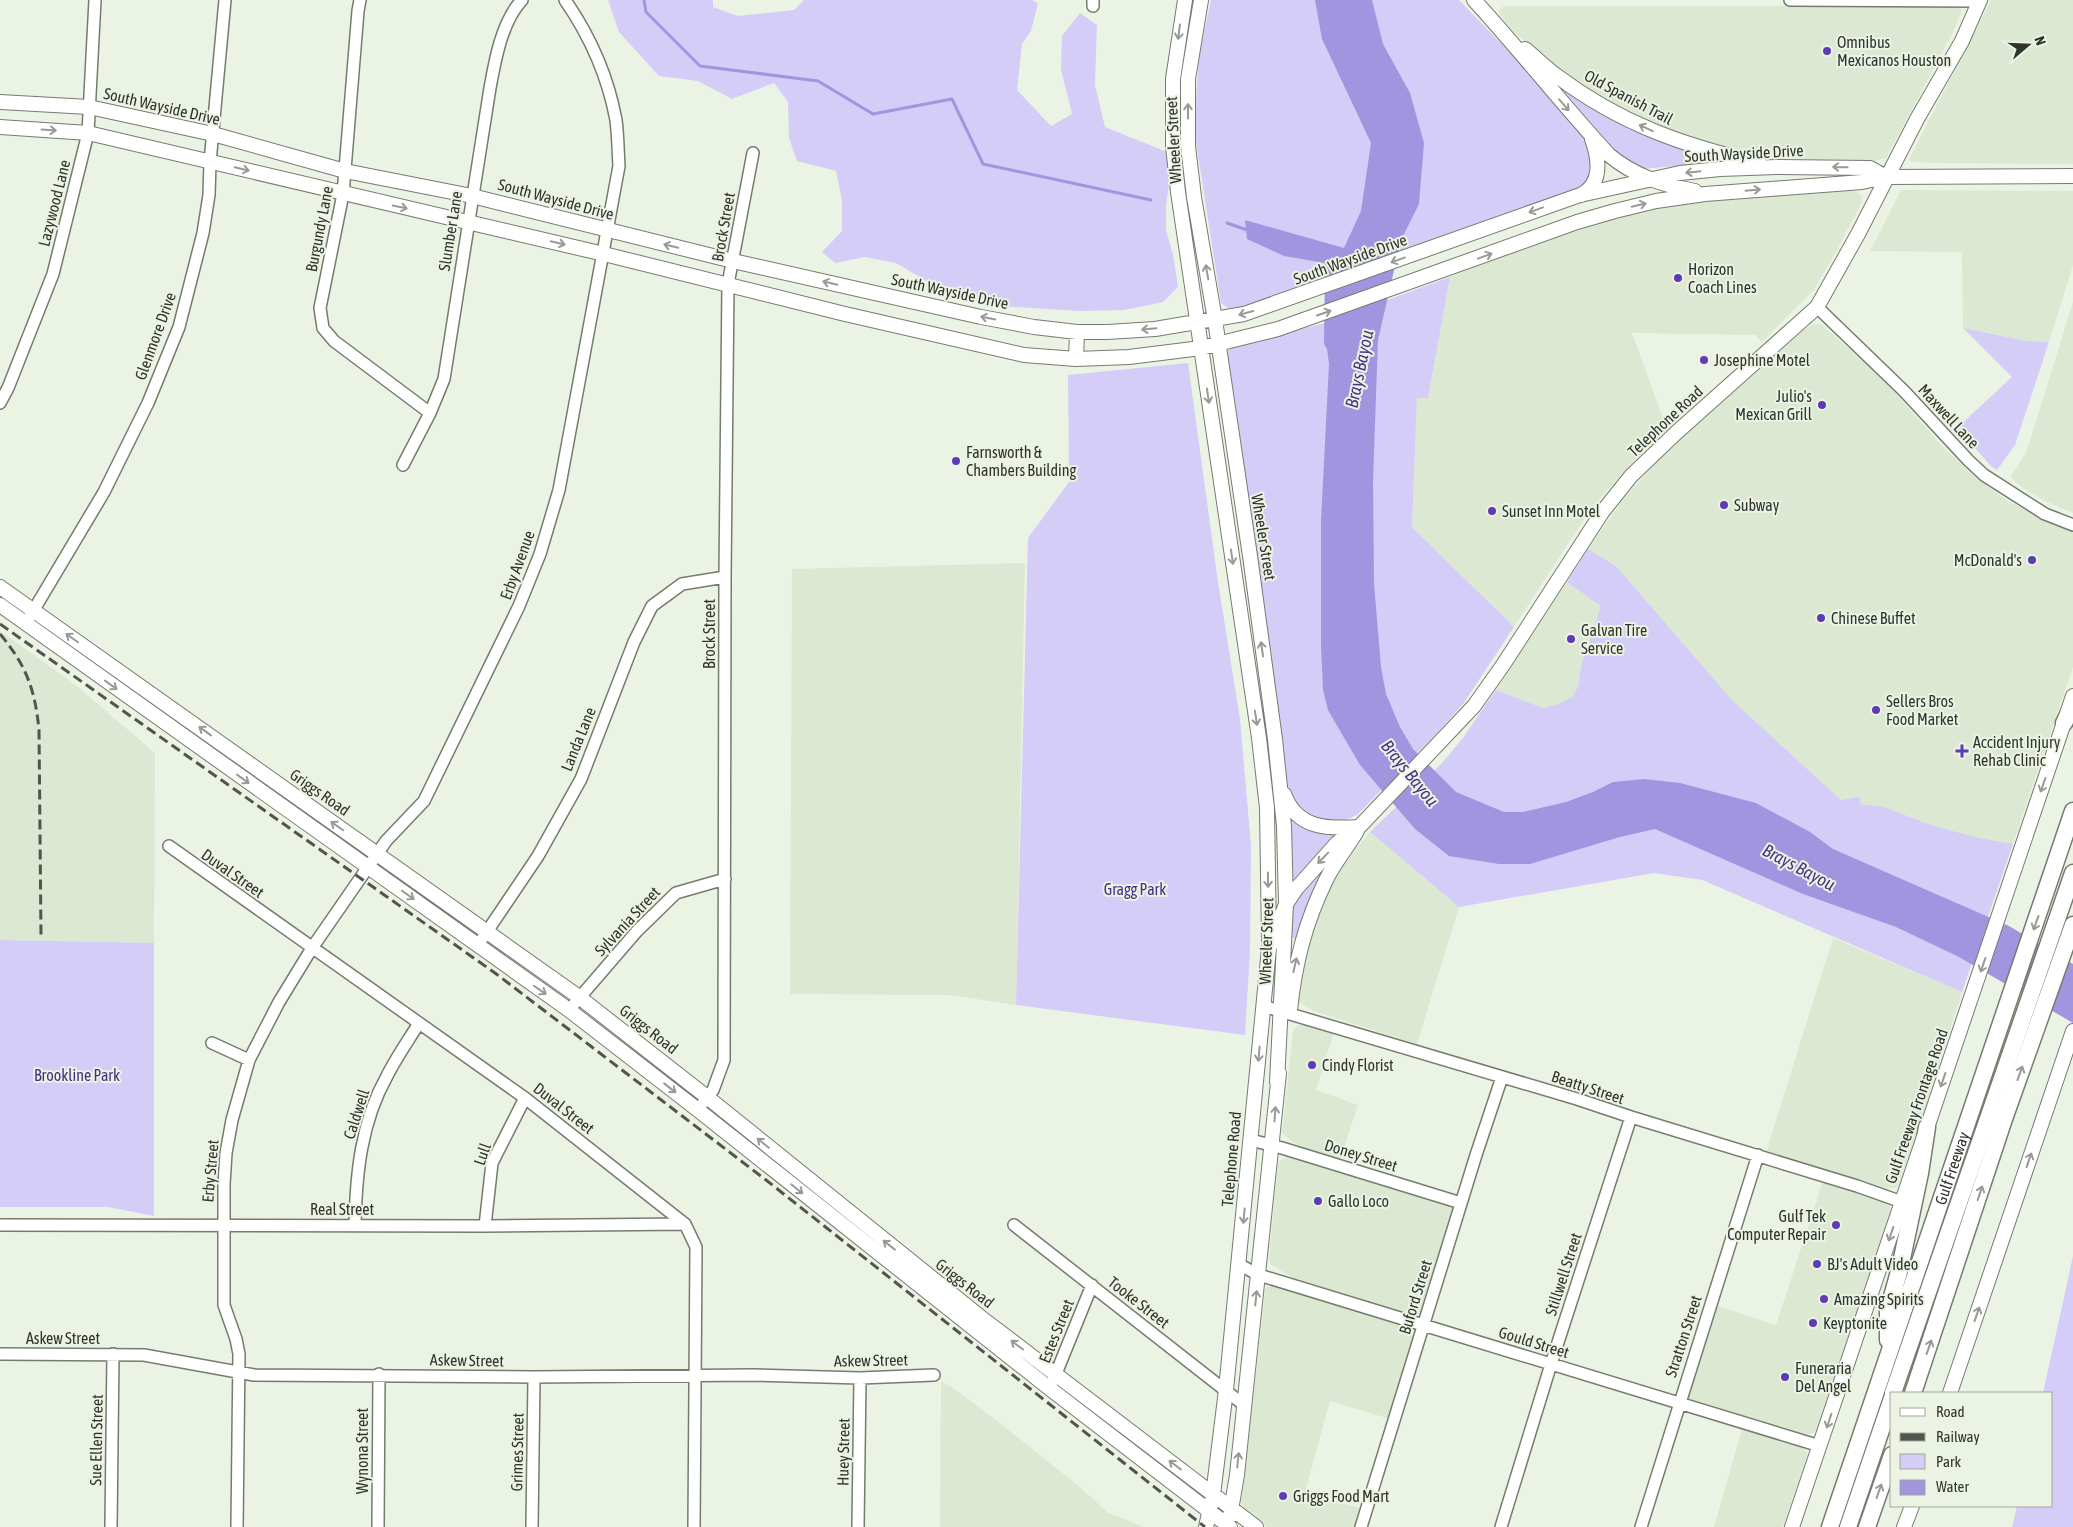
<svg xmlns="http://www.w3.org/2000/svg" width="2073" height="1527" viewBox="0 0 2073 1527" font-family="'Asap Condensed',sans-serif">
	<style>
		.built { fill: #dce8d2 }
		.green { fill: #d3cdf8 }
		.water { fill: #a295e0 }
		.lines { fill: none; stroke-linecap: round; stroke-linejoin: round }
		.stream { stroke: #a295e0; stroke-width: 3 }
		.minor-casing { stroke: #747c6e; stroke-width: 14 }
		.major-casing { stroke: #747c6e; stroke-width: 16 }
		.highway-casing { stroke: #747c6e; stroke-width: 19 }
		.minor { stroke: #fff; stroke-width: 11 }
		.major { stroke: #fff; stroke-width: 14 }
		.highway { stroke: #fff; stroke-width: 16 }
		.rail { stroke: #51554d; stroke-width: 3; stroke-dasharray: 10 5; stroke-linecap: butt }
		.oneway { stroke: #989a96 }
		.poi-dot { fill: #5f3bb3; stroke: #ebf4e4; stroke-width: 2 }
		.labels { text-anchor: middle; dominant-baseline: central; stroke-width: 4; stroke-linejoin: round; paint-order: stroke }
		.poi-label { font-size: 16px; fill: #31342e; stroke: #ebf4e4; text-anchor: start }
		.street-label { font-size: 16px; fill: #31342e; stroke: #ebf4e4 }
		.park-label { font-size: 16px; fill: #462c84; stroke: #ebf4e4 }
		.water-label { font-size: 18px; font-style: italic; fill: #4b3289; stroke: #ebf4e4 }
	</style>
	<rect width="100%" height="100%" fill="#ebf4e4"/>
	<!-- built -->
	<path class="built" d="M1991 0H2073V164L1941 163 1911 162 1909 159Z
		M1504 6H1957L1961 9V14L1953 32 1886 158 1875 161 1837 162 1764 155 1707 142 1660 125 1605 99 1548 62 1512 30 1499 14V10Z
		M1850 188 1861 195 1862 202 1831 261 1813 291 1762 342 1755 335 1632 333 1667 429 1626 469 1588 513 1514 627 1412 527 1417 397H1428L1450 277 1489 260 1575 229 1667 203Z
		M1901 190 2073 191V265L2049 342 2026 341 1963 328 1962 252 1870 251Z
		M2073 302V513L2045 501 2023 488 2012 479 2011 475 2018 466 2027 450Z
		M1815 324 1822 325 1882 378 1943 447 1976 478 2009 502 2073 533V667L2013 844 1975 837 1931 825 1884 807 1861 804 1859 797 1841 800 1733 701 1616 566 1588 549 1624 498 1656 463 1711 411 1800 333 1808 327Z
		M1025 563 1016 1005 949 995 790 994 792 569Z
		M1567 582 1602 606 1581 666 1578 688 1573 696 1558 704 1543 708 1496 690Z
		M0 631 73 683 155 753 154 943 0 940Z
		M1370 832 1459 907 1417 1044 1313 1011 1298 1001 1297 992 1315 914 1330 885 1346 861Z
		M1833 938 1962 992 1917 1133 1897 1187 1888 1189 1767 1153 1768 1146Z
		M1304 1024 1335 1029 1316 1090 1358 1105 1340 1160 1306 1149 1291 1141 1282 1133 1293 1031 1297 1026Z
		M1287 1157 1295 1158 1452 1204 1454 1208 1423 1312 1421 1314 1417 1316 1293 1278 1270 1264 1269 1257 1278 1164 1281 1160Z
		M1823 1181 1883 1201 1890 1207V1213L1816 1432 1802 1436 1689 1402 1686 1397 1715 1305 1776 1325Z
		M1275 1285 1416 1327 1417 1330 1390 1419 1330 1401 1305 1492 1363 1509 1357 1527H1267L1245 1510 1241 1502 1265 1292 1266 1287Z
		M941 1381 952 1387 1001 1424 1081 1488 1107 1512 1144 1527H940Z
		M1743 1425 1789 1440 1800 1446 1807 1452V1456L1783 1527H1714Z"/>
	<!-- green -->
	<path class="green" d="M608 0H713V7L738 16 794 10 804 0H1032L1038 3 1031 31 1022 44 1017 90 1051 126 1072 114 1061 70 1062 36 1080 13 1097 25 1095 85 1105 127 1167 152 1171 168 1166 206V230L1173 254 1178 287 1163 302 1124 310 1080 311 999 306 955 298 896 263 865 257 835 263 822 252 842 231V201L836 171 797 161 789 138 788 102 774 83 732 99 698 81 659 76 619 32Z
		M1211 0H1459L1530 73 1590 142 1592 176 1580 189 1244 307 1228 308 1221 303 1194 129 1199 55Z
		M1566 88 1732 161 1641 169 1624 160 1604 140 1563 92Z
		M1450 277 1428 398H1417L1412 527 1514 627 1463 704 1435 735 1358 814C1336 828 1306 823 1292 799 1288 793 1287 783 1285 776L1226 352 1237 345 1325 323Z
		M1963 328 2026 341 2049 342 2015 445 1997 470 1991 466 1957 428 2012 377Z
		M1188 363 1218 582 1240 719 1251 846 1250 951 1245 1035 1016 1005 1028 538 1069 482 1068 375Z
		M1588 549 1616 566 1733 701 1841 800 1859 797 1861 804 1884 807 1931 825 1975 837 2013 844 1962 992 1702 880 1654 873 1459 907 1370 832 1442 763 1462 739 1496 690 1543 708 1558 704 1573 696 1578 687 1581 666 1601 606 1567 582Z
		M1294 819C1308 828 1318 832 1334 834L1336 838 1296 880 1292 877 1290 821Z
		M1323 867 1327 870 1315 890 1296 939 1291 937 1292 907 1302 890Z
		M0 940 154 943V1216L108 1207H0Z
		M2073 1256V1527H2012L2017 1506H2052V1393H2043Z"/>
	<!-- water -->
	<path class="water" d="M1315 0H1372L1383 44 1410 93 1424 143 1419 204 1401 240 1378 340 1373 480 1374 584 1381 667 1386 694 1400 727 1413 749 1456 792 1504 812H1523L1566 802 1593 792 1613 782 1644 779 1680 783 1756 803 1810 832 1833 849 2009 926 2073 964V1023L1959 957 1896 927 1803 894 1655 829 1620 837 1530 864H1499L1449 856 1415 829 1360 765 1328 710 1323 690 1321 645V522L1329 364 1327 349 1324 344 1325 263 1284 256 1247 239 1245 220 1344 248 1361 211 1371 143 1322 39Z"/>
	<g class="lines">
		<!-- stream -->
		<path class="stream" d="M644 0 646 12 700 66 818 81 873 114 952 99 983 164 1151 200
			M1227 223 1250 231"/>
		<!-- minor casing -->
		<g class="minor-casing">
			<path id="minor" d="M360 0 358 11 343 194 320 308 323 328 334 341 430 413
				M1790 0 1979 1
				M1093 6V0
				M1817 307 1904 391 1968 460 1984 475 2045 514 2073 525
				M0 403 8 388 53 274 88 133 95 0
				M403 465 430 413 444 379 490 88C495 60 502 21 522 0
				M29 618 104 492 148 403 179 327 203 233 209 195 210 162 225 0
				M169 846 525 1098 685 1224 696 1247 694 1527
				M478 945 538 856 581 779 634 642 652 606 682 584 725 577
				M1263 1006 1577 1099 1631 1117 1857 1186 1902 1202
				M569 1010 637 931 676 893 725 879
				M212 1043 249 1060
				M703 1103 713 1090 724 1060 725 577 728 284 753 153
				M1251 1140 1282 1148 1461 1203
				M0 1225 485 1226 685 1224
				M355 1225C356 1174 361 1122 387 1076 396 1058 408 1041 419 1023
				M1014 1225 1244 1405
				M485 1226 492 1163 525 1098
				M1240 1265 1259 1275 1820 1446
				M0 1354 144 1355 254 1375 534 1377 752 1375 860 1378 934 1375
				M1053 1381 1092 1285
				M111 1527 113 1354
				M237 1527 239 1354 236 1339 224 1305V1184L226 1153 232 1120 249 1060 279 1002 312 948 386 841 424 801 519 606 540 554 559 490 619 166C618 151 618 135 616 120 608 77 590 36 565 0
				M378 1527 379 1374
				M532 1527 534 1377
				M858 1527 860 1378
				M1361 1527 1476 1155 1502 1077
				M1501 1527 1551 1364 1631 1117
				M1641 1527 1758 1155"/>
		</g>
		<!-- major casing -->
		<g class="major-casing">
			<path id="major" d="M1185 0 1173 79V146L1178 192 1259 738 1267 808 1269 940
				M1201 0 1188 79V146L1194 197 1215 320 1250 556 1275 739 1284 826 1286 904 1277 1082
				M1474 0C1520 50 1562 104 1609 155 1634 176 1663 185 1695 191
				M1525 49C1536 58 1546 68 1557 76 1619 123 1684 146 1759 163
				M0 102 89 107 213 134 345 171 472 196 733 261 981 317 1034 327 1077 332H1107L1155 329 1244 314 1580 195 1680 173 1720 169 1777 167 1870 168 1886 177
				M0 127 88 133 604 254 845 314 1024 355 1076 359 1129 357 1201 348 1278 329 1577 222 1615 211 1656 201 1705 194 1862 182 1886 177 2073 176
				M1581 195C1603 183 1599 159 1592 139
				M1076 359 1077 332
				M0 587 579 997 707 1097 983 1319 1256 1527
				M0 605 569 1010 698 1110 1049 1388 1230 1527
				M1284 794C1297 829 1327 829 1359 827
				M1290 1010C1295 963 1305 923 1326 880 1334 863 1347 848 1357 831
				M1950 1393 2073 1031
				M1230 1516 1237 1475 1279 1073
				M1206 1527 1213 1495 1226 1390 1269 948 1286 904 1296 889 1337 843 1361 825 1474 706 1503 665 1603 511 1631 476 1677 432 1817 307 1858 234 1917 119 1962 41 1980 0
				M1792 1527 2073 696
				M1904 1527 1912 1506"/>
		</g>
		<!-- highway casing -->
		<g class="highway-casing">
			<g id="highway">
				<path d="M2064 723 2073 705"/>
				<path d="M1888 1340V1311L1900 1268 1920 1173 1927 1127"/>
				<path d="M1893 1393 2073 873"/>
				<path d="M1913 1393 2004 1119 2073 925"/>
				<path id="s1" d="M1830 1527 2073 811"/>
				<path d="M1848 1527 1892 1398"/>
				<path d="M1867 1527 1892 1455"/>
			</g>
		</g>
		<!-- minor -->
		<use href="#minor" class="minor"/>
		<!-- major -->
		<use href="#major" class="major"/>
		<!-- highway -->
		<use href="#highway" class="highway"/>
		<!-- rail -->
		<path class="rail" d="M0 624 495 973 766 1180 1205 1527
			M0 634C26 665 35 689 39 730L41 936"/>
	</g>
	<!-- one-way arrows -->
	<defs><path id="oneway-shaft" d="M-6 0H5M1.5-3L5.5 0L1.5 3" fill="none" stroke-width="1.6" stroke-linecap="round" stroke-linejoin="round" transform="scale(1.25)"/></defs>
	<g class="oneway">
		<use href="#oneway-shaft" transform="translate(1179 32) rotate(97)"/>
		<use href="#oneway-shaft" transform="translate(1564 105) rotate(49)"/>
		<use href="#oneway-shaft" transform="translate(1188 111) rotate(-90)"/>
		<use href="#oneway-shaft" transform="translate(1646 128) rotate(-155)"/>
		<use href="#oneway-shaft" transform="translate(49 130) rotate(4)"/>
		<use href="#oneway-shaft" transform="translate(1840 167) rotate(-179)"/>
		<use href="#oneway-shaft" transform="translate(242 169) rotate(14)"/>
		<use href="#oneway-shaft" transform="translate(1693 172) rotate(174)"/>
		<use href="#oneway-shaft" transform="translate(1753 190) rotate(-5)"/>
		<use href="#oneway-shaft" transform="translate(1639 205) rotate(-14)"/>
		<use href="#oneway-shaft" transform="translate(400 207) rotate(12)"/>
		<use href="#oneway-shaft" transform="translate(1536 210) rotate(160)"/>
		<use href="#oneway-shaft" transform="translate(558 243) rotate(13)"/>
		<use href="#oneway-shaft" transform="translate(671 246) rotate(-167)"/>
		<use href="#oneway-shaft" transform="translate(1485 256) rotate(-20)"/>
		<use href="#oneway-shaft" transform="translate(1398 260) rotate(160)"/>
		<use href="#oneway-shaft" transform="translate(1207 272) rotate(-100)"/>
		<use href="#oneway-shaft" transform="translate(830 283) rotate(-167)"/>
		<use href="#oneway-shaft" transform="translate(1246 313) rotate(165)"/>
		<use href="#oneway-shaft" transform="translate(1324 313) rotate(-19)"/>
		<use href="#oneway-shaft" transform="translate(988 318) rotate(-169)"/>
		<use href="#oneway-shaft" transform="translate(1149 329) rotate(175)"/>
		<use href="#oneway-shaft" transform="translate(1208 396) rotate(82)"/>
		<use href="#oneway-shaft" transform="translate(1232 557) rotate(82)"/>
		<use href="#oneway-shaft" transform="translate(72 638) rotate(-145)"/>
		<use href="#oneway-shaft" transform="translate(1262 649) rotate(-98)"/>
		<use href="#oneway-shaft" transform="translate(111 685) rotate(36)"/>
		<use href="#oneway-shaft" transform="translate(1256 718) rotate(81)"/>
		<use href="#oneway-shaft" transform="translate(205 731) rotate(-144)"/>
		<use href="#oneway-shaft" transform="translate(243 779) rotate(36)"/>
		<use href="#oneway-shaft" transform="translate(2043 785) rotate(109)"/>
		<use href="#oneway-shaft" transform="translate(337 826) rotate(-145)"/>
		<use href="#oneway-shaft" transform="translate(1323 858) rotate(134)"/>
		<use href="#oneway-shaft" transform="translate(1268 880) rotate(89)"/>
		<use href="#oneway-shaft" transform="translate(408 895) rotate(35)"/>
		<use href="#oneway-shaft" transform="translate(2036 923) rotate(109)"/>
		<use href="#oneway-shaft" transform="translate(1295 965) rotate(-77)"/>
		<use href="#oneway-shaft" transform="translate(1983 965) rotate(109)"/>
		<use href="#oneway-shaft" transform="translate(540 990) rotate(35)"/>
		<use href="#oneway-shaft" transform="translate(1259 1054) rotate(95)"/>
		<use href="#oneway-shaft" transform="translate(2020 1073) rotate(-70)"/>
		<use href="#oneway-shaft" transform="translate(1943 1080) rotate(109)"/>
		<use href="#oneway-shaft" transform="translate(670 1088) rotate(38)"/>
		<use href="#oneway-shaft" transform="translate(1275 1114) rotate(-86)"/>
		<use href="#oneway-shaft" transform="translate(763 1143) rotate(-141)"/>
		<use href="#oneway-shaft" transform="translate(2029 1160) rotate(-71)"/>
		<use href="#oneway-shaft" transform="translate(797 1189) rotate(39)"/>
		<use href="#oneway-shaft" transform="translate(1980 1193) rotate(-72)"/>
		<use href="#oneway-shaft" transform="translate(1244 1216) rotate(95)"/>
		<use href="#oneway-shaft" transform="translate(1891 1234) rotate(108)"/>
		<use href="#oneway-shaft" transform="translate(889 1245) rotate(-142)"/>
		<use href="#oneway-shaft" transform="translate(1256 1298) rotate(-84)"/>
		<use href="#oneway-shaft" transform="translate(1977 1314) rotate(-71)"/>
		<use href="#oneway-shaft" transform="translate(1017 1345) rotate(-143)"/>
		<use href="#oneway-shaft" transform="translate(1929 1347) rotate(-71)"/>
		<use href="#oneway-shaft" transform="translate(1829 1421) rotate(108)"/>
		<use href="#oneway-shaft" transform="translate(1238 1460) rotate(-84)"/>
		<use href="#oneway-shaft" transform="translate(1175 1465) rotate(-143)"/>
		<use href="#oneway-shaft" transform="translate(1879 1491) rotate(-71)"/>
	</g>
	<!-- markers -->
	<g class="poi-dot">
		<circle cx="1827" cy="51" r="5"/>
		<circle cx="1678" cy="278" r="5"/>
		<circle cx="1704" cy="360" r="5"/>
		<circle cx="1822" cy="405" r="5"/>
		<circle cx="956" cy="461" r="5"/>
		<circle cx="1724" cy="505" r="5"/>
		<circle cx="1492" cy="511" r="5"/>
		<circle cx="2032" cy="560" r="5"/>
		<circle cx="1821" cy="618" r="5"/>
		<circle cx="1571" cy="639" r="5"/>
		<circle cx="1876" cy="710" r="5"/>
		<path d="M1959.5 743.5h5v5h5v5h-5v5h-5v-5h-5v-5h5z"/>
		<circle cx="1312" cy="1065" r="5"/>
		<circle cx="1318" cy="1201" r="5"/>
		<circle cx="1836" cy="1225" r="5"/>
		<circle cx="1817" cy="1264" r="5"/>
		<circle cx="1824" cy="1299" r="5"/>
		<circle cx="1813" cy="1323" r="5"/>
		<circle cx="1785" cy="1377" r="5"/>
		<circle cx="1283" cy="1496" r="5"/>
	</g>
	<g class="labels">
		<!-- poi labels -->
		<g class="poi-label">
			<text x="1837" y="42">Omnibus<tspan x="1837" dy="18">Mexicanos Houston</tspan></text>
			<text x="1688" y="269">Horizon<tspan x="1688" dy="18">Coach Lines</tspan></text>
			<text x="1714" y="360">Josephine Motel</text>
			<text x="1812" y="396" text-anchor="end">Julio's<tspan x="1812" dy="18">Mexican Grill</tspan></text>
			<text x="966" y="452">Farnsworth &amp;<tspan x="966" dy="18">Chambers Building</tspan></text>
			<text x="1734" y="505">Subway</text>
			<text x="1502" y="511">Sunset Inn Motel</text>
			<text x="2022" y="560" text-anchor="end">McDonald's</text>
			<text x="1831" y="618">Chinese Buffet</text>
			<text x="1581" y="630">Galvan Tire<tspan x="1581" dy="18">Service</tspan></text>
			<text x="1886" y="701">Sellers Bros<tspan x="1886" dy="18">Food Market</tspan></text>
			<text x="1973" y="742">Accident Injury<tspan x="1973" dy="18">Rehab Clinic</tspan></text>
			<text x="1322" y="1065">Cindy Florist</text>
			<text x="1328" y="1201">Gallo Loco</text>
			<text x="1826" y="1216" text-anchor="end">Gulf Tek<tspan x="1826" dy="18">Computer Repair</tspan></text>
			<text x="1827" y="1264">BJ's Adult Video</text>
			<text x="1834" y="1299">Amazing Spirits</text>
			<text x="1823" y="1323">Keyptonite</text>
			<text x="1795" y="1368">Funeraria<tspan x="1795" dy="18">Del Angel</tspan></text>
			<text x="1293" y="1496">Griggs Food Mart</text>
		</g>
		<!-- street labels -->
		<g class="street-label">
			<text transform="translate(1629 97) rotate(28)">Old Spanish Trail</text>
			<text transform="translate(162 106) rotate(13)">South Wayside Drive</text>
			<text transform="translate(1173 140) rotate(-93)">Wheeler Street</text>
			<text transform="translate(1744 153) rotate(-3)">South Wayside Drive</text>
			<text transform="translate(556 199) rotate(15)">South Wayside Drive</text>
			<text transform="translate(54 203) rotate(-76)">Lazywood Lane</text>
			<text transform="translate(723 227) rotate(-80)">Brock Street</text>
			<text transform="translate(319 229) rotate(-79)">Burgundy Lane</text>
			<text transform="translate(450 231) rotate(-81)">Slumber Lane</text>
			<text transform="translate(1350 259) rotate(-20)">South Wayside Drive</text>
			<text transform="translate(950 291) rotate(12)">South Wayside Drive</text>
			<text transform="translate(155 336) rotate(-70)">Glenmore Drive</text>
			<text transform="translate(1949 416) rotate(47)">Maxwell Lane</text>
			<text transform="translate(1665 421) rotate(-43)">Telephone Road</text>
			<text transform="translate(1264 537) rotate(81)">Wheeler Street</text>
			<text transform="translate(517 565) rotate(-70)">Erby Avenue</text>
			<text transform="translate(709 634) rotate(-90)">Brock Street</text>
			<text transform="translate(578 739) rotate(-68)">Landa Lane</text>
			<text transform="translate(320 792) rotate(35)">Griggs Road</text>
			<text transform="translate(233 873) rotate(35)">Duval Street</text>
			<text transform="translate(627 921) rotate(-47)">Sylvania Street</text>
			<text transform="translate(1266 941) rotate(-88)">Wheeler Street</text>
			<text transform="translate(649 1029) rotate(38)">Griggs Road</text>
			<text transform="translate(1588 1087) rotate(18)">Beatty Street</text>
			<text transform="translate(1916 1106) rotate(-71)">Gulf Freeway Frontage Road</text>
			<text transform="translate(564 1108) rotate(38)">Duval Street</text>
			<text transform="translate(356 1114) rotate(-72)">Caldwell</text>
			<text transform="translate(482 1154) rotate(-71)">Lull</text>
			<text transform="translate(1361 1155) rotate(17)">Doney Street</text>
			<text transform="translate(1231 1159) rotate(-85)">Telephone Road</text>
			<text stroke="none"><textPath href="#s1" startOffset="379">Gulf Freeway</textPath></text>
			<text transform="translate(210 1171) rotate(-85)">Erby Street</text>
			<text x="342" y="1209">Real Street</text>
			<text transform="translate(1563 1274) rotate(-72)">Stillwell Street</text>
			<text transform="translate(965 1283) rotate(38)">Griggs Road</text>
			<text transform="translate(1415 1297) rotate(-73)">Buford Street</text>
			<text transform="translate(1139 1302) rotate(38)">Tooke Street</text>
			<text transform="translate(1056 1331) rotate(-68)">Estes Street</text>
			<text transform="translate(1683 1336) rotate(-72)">Stratton Street</text>
			<text x="63" y="1338">Askew Street</text>
			<text transform="translate(1534 1342) rotate(17)">Gould Street</text>
			<text transform="translate(467 1360) rotate(1)">Askew Street</text>
			<text transform="translate(871 1360) rotate(-1)">Askew Street</text>
			<text transform="translate(96 1440) rotate(-89)">Sue Ellen Street</text>
			<text transform="translate(362 1451) rotate(-90)">Wynona Street</text>
			<text transform="translate(517 1452) rotate(-89)">Grimes Street</text>
			<text transform="translate(843 1452) rotate(-89)">Huey Street</text>
		</g>
		<!-- park labels -->
		<g class="park-label">
			<text x="1135" y="889">Gragg Park</text>
			<text x="77" y="1075">Brookline Park</text>
		</g>
		<!-- water labels -->
		<g class="water-label">
			<text transform="translate(1359 369) rotate(-78)">Brays Bayou</text>
			<text transform="translate(1410 773) rotate(51)">Brays Bayou</text>
			<text transform="translate(1799 867) rotate(28)">Brays Bayou</text>
		</g>
	</g>
	<!-- legend -->
	<rect x="1890" y="1392" width="162" height="115" fill="#ebf4e4" stroke="#a1a79b"/>
	<rect x="1900" y="1408" width="25" height="8" fill="#ffffff" stroke="#a1a79b"/>
	<text x="1936" y="1417" font-size="15" fill="#31342e">Road</text>
	<rect x="1900" y="1433" width="25" height="8" fill="#51554d" stroke="#a1a79b"/>
	<text x="1936" y="1442" font-size="15" fill="#31342e">Railway</text>
	<rect x="1900" y="1454" width="25" height="15" fill="#d3cdf8" stroke="#a1a79b"/>
	<text x="1936" y="1467" font-size="15" fill="#31342e">Park</text>
	<rect x="1900" y="1480" width="25" height="15" fill="#a295e0" stroke="#a1a79b"/>
	<text x="1936" y="1492" font-size="15" fill="#31342e">Water</text>
	<!-- north arrow -->
	<g transform="translate(2028 45) rotate(71)" stroke="#ebf4e4" stroke-width="4" paint-order="stroke">
	<path d="M0-4L9 19L0 12L-9 19Z" fill="#31342e"/>
	<text y="-8" font-size="14" font-weight="bold" text-anchor="middle" fill="#31342e">N</text>
	</g>
</svg>
